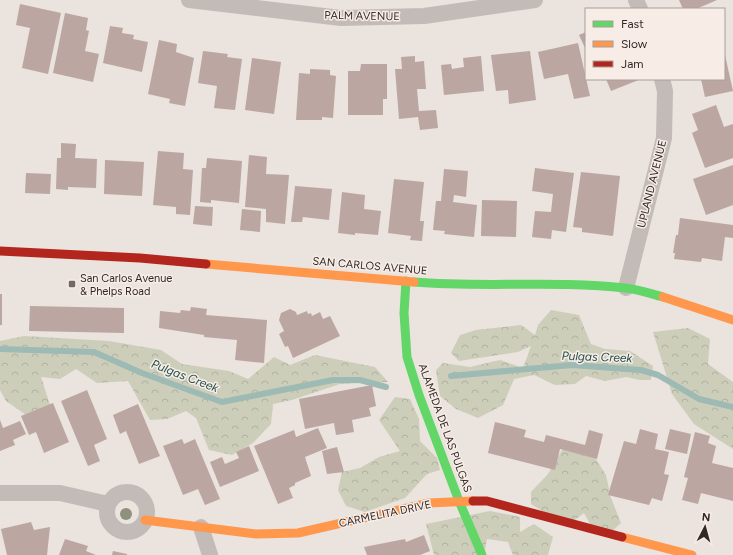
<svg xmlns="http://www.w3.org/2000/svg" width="733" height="555" viewBox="0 0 733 555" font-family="Figtree,sans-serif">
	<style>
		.forest { fill: url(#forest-crowns) }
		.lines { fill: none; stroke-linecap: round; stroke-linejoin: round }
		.stream { stroke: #9dbab5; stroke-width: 6 }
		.building { fill: #bca6a2 }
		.street { stroke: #c2bbb8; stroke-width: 16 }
		.fast { stroke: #63d668; stroke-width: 9 }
		.slow { stroke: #ff974d; stroke-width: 9 }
		.jam { stroke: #b3261e; stroke-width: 9 }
		.tree { fill: #90917d }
		.poi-dot { fill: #726a67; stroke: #f7ede6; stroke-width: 1.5 }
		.labels { text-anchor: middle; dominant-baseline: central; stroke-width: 3; stroke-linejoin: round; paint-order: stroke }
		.street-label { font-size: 11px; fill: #322927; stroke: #f7ede6 }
		.poi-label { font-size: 11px; fill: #322927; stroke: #f7ede6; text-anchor: start }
		.water-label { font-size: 12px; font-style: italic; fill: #214f4c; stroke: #f7ede6 }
	</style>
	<defs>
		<pattern id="forest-crowns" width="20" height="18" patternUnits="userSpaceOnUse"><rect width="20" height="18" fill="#cdceba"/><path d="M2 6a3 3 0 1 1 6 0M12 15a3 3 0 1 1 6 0" fill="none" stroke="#b0b1a0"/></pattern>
	</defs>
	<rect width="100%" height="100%" fill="#eae3de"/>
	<!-- forest -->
	<path class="forest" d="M551 310 579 315 591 344 605 349 630 351 653 366 651 380H640L626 377 605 381 586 376 575 384 555 385 534 375 514 379 503 405 478 418 456 409 440 396 436 370 443 363 470 367 500 360 523 368 531 346 518 352 459 361 451 353 460 335 476 330 521 325 535 335 538 325Z
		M688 328 710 339 708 364 733 382V449L694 424 672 394 653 332Z
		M24 336 109 341 161 350 182 364 229 371 248 379 274 357 290 365 315 355 375 367 388 382 340 384 292 400 273 404 271 424 253 443 232 455 209 450 196 418 186 411 167 419 150 420 128 381 97 383 76 369 60 379 41 377 52 411 29 417 6 401 0 390V341Z
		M395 397 410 399 419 419 420 441 437 458 440 470 427 474 405 498 365 512 346 506 338 490 342 472 360 468 379 457 400 451 379 420Z
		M565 445 590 450 606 475 611 498 621 523 607 536 595 533 584 513 567 526 531 504V492L548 474Z
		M490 511 520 517V532L534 524 553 537 548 555H513L508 542 487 539 484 555H434L426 524Z"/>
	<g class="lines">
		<!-- stream -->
		<path class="stream" d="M0 349 94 352 142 373 222 402 333 380H360L386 387
			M451 376 572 365 641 370 658 375 699 399 733 407"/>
	</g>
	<!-- building -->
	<path class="building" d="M679 0H717L696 9H683Z
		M20 4 61 13 48 74 22 68 30 28 16 25Z
		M65 13 88 18 86 30 89 31 85 51 99 54 93 82 53 73Z
		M110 26 123 28 122 33 134 35 133 39 148 42 142 72 103 63Z
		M586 32V50L579 35Z
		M159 40 177 44 176 52 194 58 185 106 169 103 170 99 148 94Z
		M578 43 590 96 574 99 568 74 544 79 538 52Z
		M203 51 228 54 227 57 242 59 235 110 214 108 217 86 198 83Z
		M530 51 536 100 509 104 508 90 496 91 491 55Z
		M725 55 733 91 705 97 701 79H724Z
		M415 56V62L424 61 426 89H417L419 111 436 110 438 128 420 130 418 117 399 119 395 69H402L401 57Z
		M481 56 484 91 444 95 441 65 451 64 452 69 464 67 463 58Z
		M252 58 281 62 274 114 245 110Z
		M361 64H387V99H383V115H348V71H360Z
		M310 69 330 70V75L336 76 333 118 322 117V120H296L299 73 310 74Z
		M606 79H641L611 91Z
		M716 105 724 127 733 124V158L705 168 692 133 698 130 692 114Z
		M61 143 76 144 75 158 97 159 96 188 68 187V190L56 189 57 158H61Z
		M158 151 184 153 183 169 193 170 190 215 176 214V207L153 205Z
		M249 155 267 157 266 174 289 175 285 224 266 222V209L245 207Z
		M207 158 242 161 239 203 211 200V203L200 202 202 168H206Z
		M105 160 144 162 142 196 104 194Z
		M733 165V205L706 215 693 179Z
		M535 168 574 173 566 232 552 230 551 239 532 237 535 211 551 212 553 194 532 191Z
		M444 169 468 171 466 197 454 195 453 202 477 205 474 237 444 234 445 231 433 230 436 201H441Z
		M581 172 620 176 613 236 582 232V228L573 227Z
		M26 173 51 174 50 194 25 193Z
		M394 179 424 182 420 221H424L422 241 410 240 411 236 388 233Z
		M295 186 332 189 329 220 303 217 302 222H291Z
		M342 192 365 195 364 209 381 211 378 235 355 233V235L338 233Z
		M482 200 517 201 516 237 481 236Z
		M195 206 213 207 212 226 193 224Z
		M242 209 261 211 260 232 240 230Z
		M680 218 733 225V238L725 237 722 261 702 258 701 262 674 259 675 253H673L676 235H678Z
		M0 294H2V325H0Z
		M30 306 124 308V333L29 331Z
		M191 307 207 309 206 315 267 320 264 363 235 360 237 340 204 337V335L159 328 160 311 180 313 181 310 190 311Z
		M290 309 296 312 297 315 307 311 308 314 311 313 312 316 320 312 323 319 330 316 340 336 293 358 288 346 285 347 279 334 284 331 279 320 281 313Z
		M372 385 376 406 369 408 371 416 352 420 354 432 336 435 334 423 305 429 299 399Z
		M87 390 107 439 94 445 100 461 88 466 61 401Z
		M53 403 69 442 44 453 36 432 29 435 21 416Z
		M138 404 160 456 139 464 126 431 120 434 113 415Z
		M0 420 3 428 20 421 26 434 13 440 15 445 0 451Z
		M495 422 526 430 524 437 544 442 546 435 585 445 589 430 603 434 597 459 560 449 555 470 488 453Z
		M318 428 327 448 305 457 311 476 295 483V485L289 488 293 498 278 504 254 446 294 430 296 437Z
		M640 429 658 434 655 449 669 452 664 474 669 475 662 501 652 498 649 505 608 495 624 441 636 444Z
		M670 429 691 434 687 454 665 449Z
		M695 432 710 436 708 443 716 446 712 463 733 468V501L701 493 698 504 682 500 688 478 684 477Z
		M182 439 184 444 195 439 220 499 205 505 198 489 183 495 163 446Z
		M249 446 259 471 220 487 210 462 222 457 225 464 239 458 236 452Z
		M337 447 344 472 327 474 322 451Z
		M31 522 34 530 50 527 47 555H7L1 529Z
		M424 535 430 551 420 555H367L364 547 405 539 406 542Z
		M65 539 88 546 86 551 96 555H59Z
		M113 551 127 554V555H112Z"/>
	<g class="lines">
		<!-- street -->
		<path class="street" d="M189 0 341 18 424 16 535 0
			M636 0 640 9
			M626 288 664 138 665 91 662 79
			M107 512a20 20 0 1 1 40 0a20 20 0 1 1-40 0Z
			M0 493H60L108 504
			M201 527 210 555"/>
		<!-- fast -->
		<path class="fast" d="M406 281 404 313 407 357 419 395 459 501 482 555
			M414 282C484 288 555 280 625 288 638 289 651 294 663 297"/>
		<!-- slow -->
		<path class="slow" d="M206 264 414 282
			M663 297 733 320
			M145 520 256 534 298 533 429 503 473 501
			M622 537 692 555"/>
		<!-- jam -->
		<path class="jam" d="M0 251 140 258 206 264
			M473 501H487L622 537"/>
	</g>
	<!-- trees -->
	<circle class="tree" cx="126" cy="514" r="6"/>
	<!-- markers -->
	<rect class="poi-dot" x="68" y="280" width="8" height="8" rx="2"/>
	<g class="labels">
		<!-- street labels -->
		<g class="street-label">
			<text transform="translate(362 16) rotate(1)">PALM AVENUE</text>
			<text transform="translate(652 184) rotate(-76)">UPLAND AVENUE</text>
			<text transform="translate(370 266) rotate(5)">SAN CARLOS AVENUE</text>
			<text transform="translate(445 428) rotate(70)">ALAMEDA DE LAS PULGAS</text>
			<text transform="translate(385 514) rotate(-12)">CARMELITA DRIVE</text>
		</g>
		<!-- poi labels -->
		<g class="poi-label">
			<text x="80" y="278">San Carlos Avenue<tspan x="80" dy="13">&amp; Phelps Road</tspan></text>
		</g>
		<!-- water labels -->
		<g class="water-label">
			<text transform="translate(597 357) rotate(2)">Pulgas Creek</text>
			<text transform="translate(185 376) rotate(21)">Pulgas Creek</text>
		</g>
	</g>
	<!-- legend -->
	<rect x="585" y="8" width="140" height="72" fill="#f7ede6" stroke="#a89f9a"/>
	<rect x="593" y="21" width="20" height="6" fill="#63d668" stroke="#a89f9a"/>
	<text x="621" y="28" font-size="12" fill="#322927">Fast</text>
	<rect x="593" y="41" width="20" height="6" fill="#ff974d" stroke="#a89f9a"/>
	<text x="621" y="48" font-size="12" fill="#322927">Slow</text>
	<rect x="593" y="61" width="20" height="6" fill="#b3261e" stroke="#a89f9a"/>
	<text x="621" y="68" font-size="12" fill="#322927">Jam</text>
	<!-- north arrow -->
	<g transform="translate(705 527) rotate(6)" stroke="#f7ede6" stroke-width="3" paint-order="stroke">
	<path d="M0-3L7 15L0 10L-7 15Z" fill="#322927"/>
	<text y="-6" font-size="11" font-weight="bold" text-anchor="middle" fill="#322927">N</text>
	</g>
</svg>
